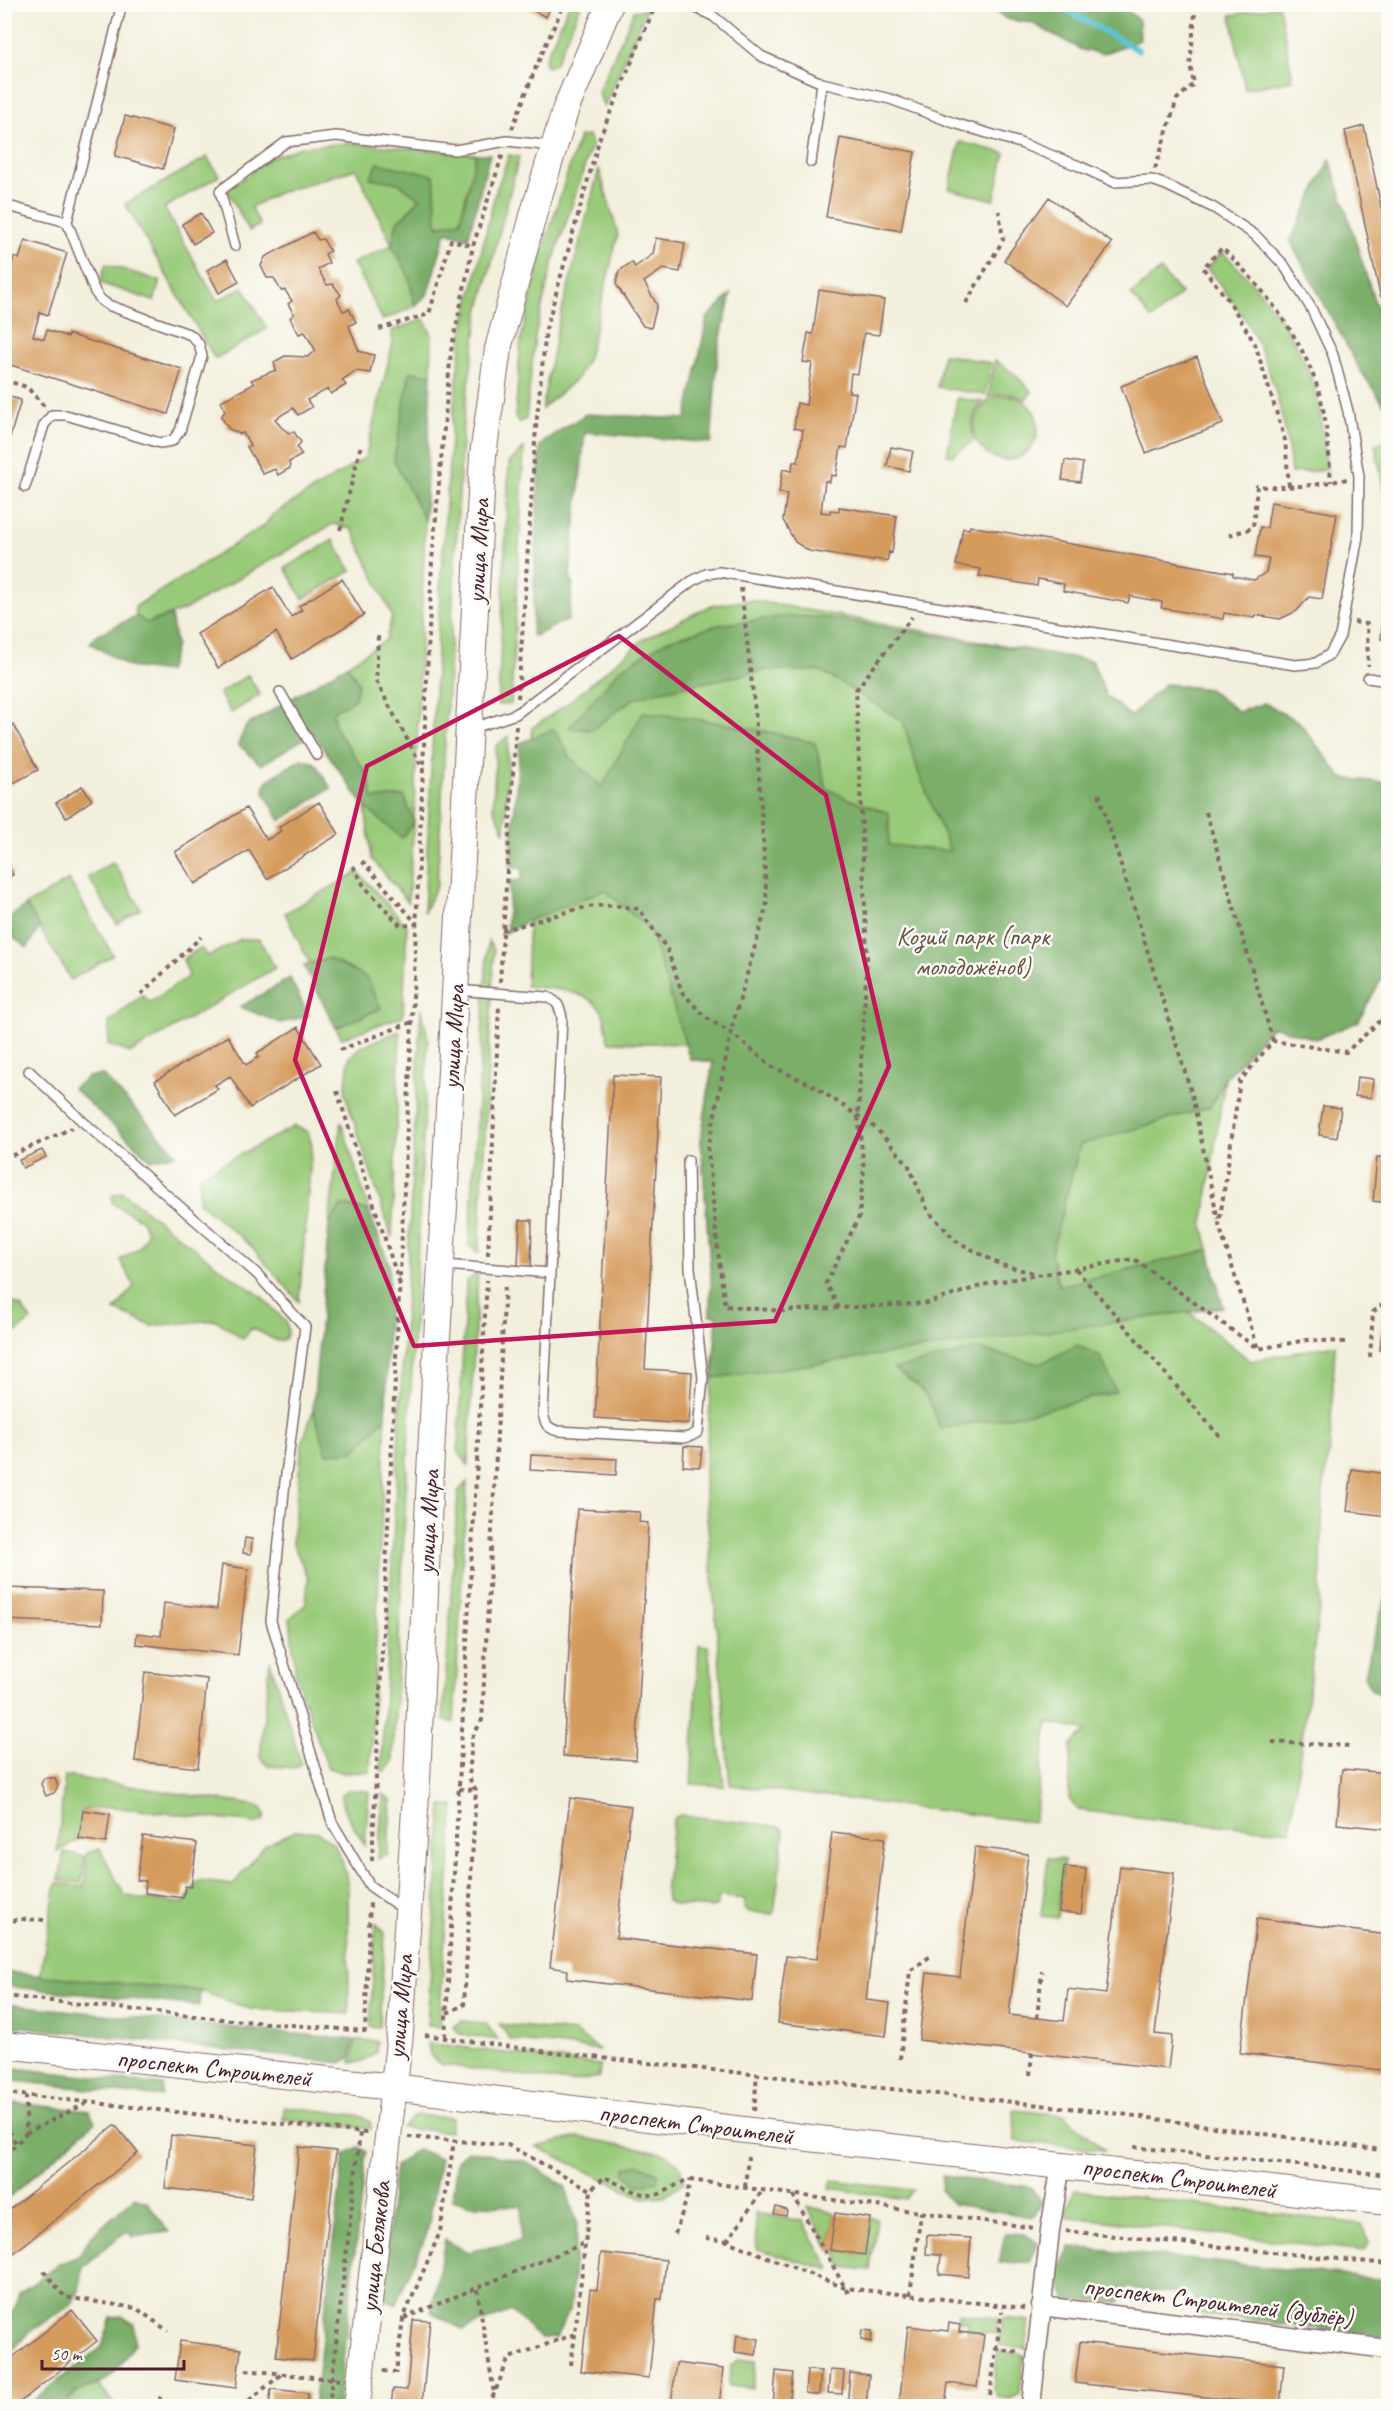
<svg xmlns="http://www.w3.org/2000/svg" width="1393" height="2411" viewBox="0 0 1393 2411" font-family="Caveat,sans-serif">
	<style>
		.green { fill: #99ca79; stroke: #727452; stroke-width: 1.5 }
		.forest { fill: #7aae69; stroke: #62664a; stroke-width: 1.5 }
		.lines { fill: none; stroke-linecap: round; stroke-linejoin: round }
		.stream { stroke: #5dc4da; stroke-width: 6 }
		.building { fill: #d59b5d }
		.lane-casing { stroke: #856869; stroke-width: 12 }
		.street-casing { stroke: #856869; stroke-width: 21 }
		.secondary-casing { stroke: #856869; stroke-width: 28 }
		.path { stroke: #856869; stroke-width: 4; stroke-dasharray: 4.5 4.5; stroke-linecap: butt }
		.lane { stroke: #fff; stroke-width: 9 }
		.street { stroke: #fff; stroke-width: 18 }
		.secondary { stroke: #fff; stroke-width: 26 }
		.marked { fill: none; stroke: #c2185b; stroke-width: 4.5; stroke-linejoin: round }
		.labels { text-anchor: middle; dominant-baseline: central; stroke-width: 5; stroke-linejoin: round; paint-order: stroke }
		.street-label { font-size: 26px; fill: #4a1f2b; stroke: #fdfcf7 }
		.park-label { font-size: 26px; fill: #625242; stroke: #fdfcf7 }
	</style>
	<rect width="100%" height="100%" fill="#fdfcf7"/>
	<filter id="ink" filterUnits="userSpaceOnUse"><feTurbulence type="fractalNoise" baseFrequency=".0167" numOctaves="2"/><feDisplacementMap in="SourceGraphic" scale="12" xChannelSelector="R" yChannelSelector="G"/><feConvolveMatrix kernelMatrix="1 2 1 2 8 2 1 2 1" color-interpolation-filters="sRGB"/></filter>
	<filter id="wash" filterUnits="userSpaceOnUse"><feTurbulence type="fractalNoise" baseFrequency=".008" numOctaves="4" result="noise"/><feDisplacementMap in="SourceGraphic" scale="24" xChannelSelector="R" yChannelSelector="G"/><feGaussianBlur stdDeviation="1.35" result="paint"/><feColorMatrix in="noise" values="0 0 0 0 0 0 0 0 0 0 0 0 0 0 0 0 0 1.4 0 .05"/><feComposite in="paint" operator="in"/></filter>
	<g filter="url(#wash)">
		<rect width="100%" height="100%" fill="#f2efdc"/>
		<!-- green -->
		<path class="green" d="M569 5H581L555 64 547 67 544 61Z
			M1279 6 1293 80 1245 89 1231 15Z
			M647 9 604 107 598 92 634 11Z
			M588 136 592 144 552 265 535 336 526 419 519 423 515 418 521 339 540 260 579 137Z
			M960 142 1005 153 994 200 949 189Z
			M349 143 476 154 461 221 437 226 434 175 371 178 399 183 420 199 397 222 392 245 408 274 415 306 383 320 353 263 392 245 356 169 278 193 251 207 260 225 249 231 227 190 270 158 301 147Z
			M509 155 519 157 479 312 463 422 437 885 424 912 440 589 452 422 463 330 495 194Z
			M207 157 219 176 164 208 217 301 243 287 267 329 215 359 125 204Z
			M599 169 618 234 588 358 577 378 542 409 557 330Z
			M1222 252C1263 290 1303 342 1317 397 1323 421 1324 447 1327 470L1291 473C1287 429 1276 385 1258 344 1246 316 1225 291 1207 268Z
			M106 264 160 281 154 301 100 283Z
			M1160 270 1181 294 1152 319 1131 295Z
			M424 319 432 335 431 375 410 372 394 460 425 521 414 822 408 902 372 859 365 807 402 838 404 796 373 799 369 777 335 728 333 711 355 699 358 682 347 665 386 640 392 616 352 529 333 524 184 610 147 623 136 616 135 607 265 525 272 515 365 458 393 343 391 331Z
			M943 354 991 363 985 395 937 387Z
			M995 360 1016 375 1032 392 1025 400C1013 392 1001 392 988 398Z
			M974 428a32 32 0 1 1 64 0a32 32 0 1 1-64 0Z
			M957 398 983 402C972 414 970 425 974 441L952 456 947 455Z
			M1388 441V512L1375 444Z
			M524 448 511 704 498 705 509 463Z
			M333 540 351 571 303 599 285 568Z
			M751 600 1092 661 1106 696 1131 716 1165 684 1208 689 1239 712 1264 703 1299 722 1342 778 1388 783V966L1358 1022 1316 1039 1272 1026 1225 1079 1203 1225 1223 1307 1189 1312 1251 1361 1335 1345 1330 1444 1323 1493 1320 1602 1290 1831 1171 1821 1079 1810 1069 1799 1071 1745 1086 1731 1048 1722 1034 1822 730 1785 704 1482 717 1316 710 1315 711 1277 701 1139 713 1062 690 1059 685 1044 608 1042C607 1032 606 1022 603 1014 592 989 548 989 526 986L533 806 532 728 568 703 644 639 710 606Z
			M248 675 260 695 231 713 219 693Z
			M509 736 505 833 493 807 496 746Z
			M113 862 141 909 117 924 88 877Z
			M358 872 407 926 403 1016 342 1038 336 1028 380 1009 328 958 310 964 285 913Z
			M69 880 113 955 71 980 26 905Z
			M241 939H259L275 968 131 1053 108 1045 109 1022 142 995 150 1002 189 976 183 959 200 948 209 956Z
			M488 941 494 950 479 1253 469 1246Z
			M421 1007 428 1038 393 1761 385 1773 381 1770Z
			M400 1031 392 1238 345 1094 349 1058 360 1047Z
			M341 1121 369 1211 342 1205 329 1224Z
			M295 1126 308 1132 312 1145 299 1302 249 1244 199 1203V1176Z
			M122 1192 224 1271 261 1296 286 1322 288 1332 285 1339 277 1341 252 1328 243 1339 216 1320 152 1326 115 1310 134 1286 120 1260 140 1247 147 1233 142 1220 113 1204 112 1196Z
			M478 1272 468 1465 458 1451 466 1282Z
			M5 1300 21 1306 31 1320 5 1341Z
			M313 1410 328 1454 354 1451 386 1417 370 1772 344 1773 328 1768 296 1677 290 1618 306 1604 308 1578 292 1542 302 1445Z
			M467 1482 454 1723 443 1720 458 1492Z
			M699 1645 708 1646 724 1786 691 1784Z
			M270 1661 301 1763 296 1768 268 1766 260 1757Z
			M65 1776 253 1805 262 1808 265 1815 263 1821 256 1823 112 1807 83 1810 79 1839 57 1852Z
			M348 1790 369 1791 365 1846 343 1808 341 1795Z
			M383 1794 391 1800 388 1855 378 1859Z
			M442 1806H454L439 2027 427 2026Z
			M681 1815 781 1827 784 1832 774 1914 748 1912 744 1909 745 1899 719 1896 718 1905 713 1908 675 1905 667 1901 665 1894 673 1821 675 1817Z
			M296 1830 318 1832 334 1844 342 1860 348 1883 349 2014 250 2009 200 1991 40 1976 56 1883 84 1887 87 1853 100 1849 124 1894 139 1899 184 1903 199 1881 233 1885 264 1846Z
			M64 1852 85 1856 81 1883 59 1880Z
			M1048 1858 1064 1860 1057 1918 1041 1916Z
			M376 1923 385 1934 379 2028 370 2027Z
			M462 2021 486 2024 498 2040 460 2034 453 2026Z
			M499 2024 574 2032 600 2050 511 2040Z
			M356 2040 377 2041 376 2052 364 2061 351 2063Z
			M428 2043 600 2065 599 2077 569 2082 443 2065C432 2060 429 2056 428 2043Z
			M284 2106 363 2116 370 2122 371 2129 283 2119Z
			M1014 2110 1064 2115 1105 2150 1015 2141Z
			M415 2115 452 2118 450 2132 402 2128Z
			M578 2137 665 2153 680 2166 684 2182 664 2196 643 2198 537 2147Z
			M832 2180 913 2190 906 2199 830 2188Z
			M1075 2190 1361 2224 1369 2242 1365 2251 1064 2216Z
			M807 2206 835 2213 830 2250Z
			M755 2213 803 2221 831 2270 757 2249Z
			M870 2218 877 2219 870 2270 842 2267 835 2251 865 2255Z
			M958 2313 998 2318 997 2334 967 2331 968 2322 957 2321Z
			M1003 2318 1029 2321 1026 2348 999 2345Z
			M998 2351 1024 2355 1020 2394 1010 2399 998 2397 993 2389Z
			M740 2359 756 2361 752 2388 728 2386 731 2365Z
			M95 2380 115 2406H60Z"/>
		<!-- forest -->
		<path class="forest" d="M988 5H1120L1139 20 1140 40 1102 54 1082 50 1032 23 1006 19Z
			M476 154H490L468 239 446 232 427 295 415 306 408 274 392 245 397 222 420 199 399 183 370 178 378 163 434 175 437 226 460 221Z
			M1330 159 1374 300 1388 329V410L1360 370 1290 241Z
			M731 294 718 350 711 443 585 432 570 575 573 586 568 621C555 622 546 634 532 636L540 446 548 438 586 414 686 419 707 318Z
			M410 372 431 375 425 521 394 460Z
			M171 615 176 645 168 672 129 667 90 643 96 635 136 616 147 623Z
			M789 616 828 618 1092 661 1106 696 1131 716 1165 684 1208 689 1239 712 1264 703 1299 722 1342 778 1388 783V966L1358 1022 1316 1039 1272 1026 1225 1079 1210 1107 1080 1145 1051 1254 1059 1286 1209 1250 1223 1307 714 1378 717 1316 710 1315 711 1277 701 1139 713 1062 690 1059 650 931 605 890 528 921 506 933 510 881 521 880 522 869 510 865 520 743 554 729 571 758 602 787 643 712C702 719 758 728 815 743L826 788 846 798 889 813V845L950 851 918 771 903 721 821 671 768 670 656 692 633 699 592 730 569 728 620 669 668 640 718 625Z
			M347 665 358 682 355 699 333 711 335 728 369 777 373 799 404 796 414 822 402 838 365 807 313 733 261 765 238 744 246 726Z
			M301 759 315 763 331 788 280 821 264 792 266 781Z
			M26 905 40 927 27 948 6 932 12 916Z
			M328 958 366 977 381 1008 336 1028 304 966Z
			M290 978 309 1016 280 1023 240 1007Z
			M103 1075 177 1154 151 1160 73 1088 88 1077Z
			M342 1205 369 1211 389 1264 386 1417 354 1451 327 1454 313 1410 329 1224Z
			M1077 1345 1101 1357 1116 1392 1027 1414 940 1429C929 1393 924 1390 894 1369L977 1349 1040 1364Z
			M1388 1589V1696L1372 1691 1365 1677 1372 1642Z
			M5 1972 200 1991 199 2006 5 1986Z
			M5 2004 354 2040 350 2058 341 2063 5 2025Z
			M5 2067 163 2085 162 2097 5 2080Z
			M5 2102 90 2111 95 2122 5 2201Z
			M358 2147 366 2152 338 2406H314L344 2155Z
			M417 2149 440 2158 427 2233 396 2304 381 2296 395 2166Z
			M468 2150 527 2162 565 2186 577 2223 571 2305 557 2338 541 2339 511 2311 463 2330 431 2312 445 2240 467 2252 520 2241 522 2206 471 2205 452 2199 457 2160Z
			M639 2164 659 2174 657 2181 637 2186 624 2173 626 2167Z
			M942 2176 1031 2187 1042 2203 1033 2217 953 2204 941 2191Z
			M135 2197 147 2202 169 2232 132 2237 128 2231 121 2235 83 2267 79 2291 71 2305 26 2335 5 2359V2319L12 2316 19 2294 59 2264 79 2256 90 2237Z
			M1005 2233 1025 2234 1038 2243 1030 2262 999 2263Z
			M1070 2247 1388 2280V2337L1198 2314 1193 2295 1126 2288 1119 2302 1067 2300 1056 2275Z
			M123 2317 134 2324 135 2344 114 2373 101 2383 74 2393 65 2406H26L102 2346 111 2318Z"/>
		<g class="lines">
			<!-- stream -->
			<path class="stream" d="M1055 4 1138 50"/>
		</g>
		<g id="blocks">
			<!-- building -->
			<path class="building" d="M520 4H552L546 17Z
				M125 116 174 129 163 169 115 156Z
				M1364 126 1388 239V308L1380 295 1345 131Z
				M840 138 915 152 901 231 826 217Z
				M1049 197 1112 243 1066 306 1004 260Z
				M201 213 212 233 193 244 182 224Z
				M313 232 318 240 323 239 330 251 325 254 329 263 318 269 327 285 333 284 341 295 337 299 343 311 349 309 356 322 349 326 359 351 374 355 370 373 356 371 342 380 346 385 331 394 328 389 307 400 312 407 298 415 293 408 275 419 281 427 289 433 294 432 301 442 297 448 302 455 289 462 290 468 278 475 275 469 263 474 247 447 250 445 243 433 240 434 229 429 221 417 225 411 221 401 254 384 251 380 276 370 274 362 285 356 307 357 316 351 305 332 299 334 290 318 294 314 288 304 292 301 285 290 281 291 274 278H267L261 266 265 257Z
				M656 238 685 243 680 272 663 269 644 282 657 305 651 328 643 326 616 284 619 271 632 262 635 267 653 254Z
				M25 240 67 253 48 315 40 312 33 336 44 339 47 330 68 337V334L182 369 168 414 4 363V307L7 298 4 297V288L14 257 19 259Z
				M227 259 239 282 219 293 207 270Z
				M819 290 884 300 879 335 864 333 858 374 851 373 849 392 856 393 847 448 841 447 836 476 831 475 830 482 825 481 821 512 830 513V510L839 511V507L897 516 892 553 889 552 887 561 874 559 873 561 809 551 795 542 783 520 787 494 779 493 783 469 792 471 793 462H798L803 430 794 428 797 403 806 405 812 363 803 362 808 333 813 334Z
				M1197 357 1223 424 1146 453 1121 386Z
				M4 395 21 400 5 454H4Z
				M891 447 913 451 909 471 887 466Z
				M1065 460 1083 463 1080 482 1062 480Z
				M1271 502 1337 514 1322 599 1309 597 1297 611 1280 619 1256 615 1255 618 1224 613 1223 619 1161 608 1162 602 1130 596 1128 603 1063 591 1064 584 1038 579 1037 586 979 576 981 569 956 565 963 528 969 529 970 526 1233 573V576L1254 580 1266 572 1269 559 1255 557 1260 527 1267 528Z
				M342 579 364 615 292 659 276 632 218 668 197 634 273 587 291 617 302 610 299 606Z
				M1384 600H1388V640L1381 639Z
				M13 724 38 770 4 788V729Z
				M82 786 92 800 66 818 56 803Z
				M319 802 339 834 267 879 249 850 195 884 175 852 246 808 267 840 281 831 279 827Z
				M4 859 13 875 4 879Z
				M298 1027 321 1064 250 1108 230 1076 215 1085 218 1089 175 1115 155 1081 228 1036 246 1065 259 1057 257 1053Z
				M613 1075 661 1077 645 1369 692 1372 689 1424 595 1418Z
				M1357 1077 1373 1079 1371 1098 1355 1096Z
				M1323 1106 1341 1108 1337 1138 1319 1135Z
				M42 1150 46 1157 23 1168 19 1160Z
				M1377 1157 1388 1158V1203L1373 1201Z
				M520 1220H532L531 1267 518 1266Z
				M1385 1307 1388 1308V1351L1380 1350Z
				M684 1446 702 1447 700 1467 683 1466Z
				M531 1455 617 1459 616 1475 530 1470Z
				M1352 1469 1388 1474V1516L1347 1511Z
				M577 1509 640 1512 639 1522 648 1523 636 1760 563 1756Z
				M245 1538 252 1539 251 1554 243 1553Z
				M222 1565 248 1569 238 1655 136 1644 137 1633 161 1636 164 1603 217 1609Z
				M4 1588 103 1591 102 1624 4 1620Z
				M145 1672 207 1679 198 1768 135 1761Z
				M1342 1769 1388 1773V1829L1337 1824Z
				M44 1778H55L58 1786 54 1793 46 1796 41 1784Z
				M570 1798 631 1806 616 1938 757 1954 752 2001 567 1979 568 1970 550 1967Z
				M83 1810 110 1814 106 1843 79 1839Z
				M832 1832 885 1838 866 2000 890 2003 886 2036 778 2023 786 1956 817 1959Z
				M143 1836 197 1843 191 1887 185 1886 183 1898 145 1893 146 1881 137 1880Z
				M975 1847 1028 1854 1009 2015 1064 2021 1068 1989 1106 1994 1120 1866 1174 1873 1155 2034 1172 2036 1168 2069 919 2040 927 1973 960 1977Z
				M1064 1867 1086 1869 1081 1914 1059 1912Z
				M1257 1918 1388 1935V2071L1240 2053Z
				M115 2125 138 2153 4 2261V2214Z
				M171 2135 257 2145 251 2198 165 2188Z
				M299 2147 336 2151 313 2361 276 2357Z
				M776 2207 787 2210 786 2216 774 2214Z
				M835 2213 870 2218 865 2255 830 2250Z
				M927 2235 971 2238 968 2277 939 2274 941 2255 926 2254Z
				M601 2253 666 2260 662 2299H657L649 2378 581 2371 590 2289 597 2290Z
				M72 2310 97 2341 15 2406H4V2364Z
				M413 2320 430 2321 422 2406H391L393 2389 407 2390Z
				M949 2323 960 2325 959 2332 984 2335 977 2387 948 2383 945 2406H899L908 2326 948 2331Z
				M862 2330 872 2331 871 2342 861 2340Z
				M737 2335 759 2339 756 2355 735 2352Z
				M180 2341 241 2349 236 2388 175 2380Z
				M1080 2342 1284 2365 1280 2405 1075 2383Z
				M676 2363 723 2369 719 2406H671Z
				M807 2370 821 2371 819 2395 805 2393Z
				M830 2370 844 2371 842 2394 828 2393Z
				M776 2371 793 2373 789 2406H773Z
				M850 2373 869 2375 866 2406H847Z
				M271 2389 308 2393 307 2406H269Z"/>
		</g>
	</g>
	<g filter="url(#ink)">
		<use href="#blocks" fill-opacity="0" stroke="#856869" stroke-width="1.5"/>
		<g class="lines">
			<!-- lane casing -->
			<g class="lane-casing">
				<path id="lane" d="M688 4 713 16 761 56 822 83 811 162
					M4 205 67 222
					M235 246 220 191 286 142 336 136 455 150 507 141 553 146
					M25 487 44 425 52 415H66L160 443 172 441 180 431 202 356 199 344 191 335 108 305 101 300 95 292 67 222 122 4
					M1368 678 1388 681
					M280 692 317 755
					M470 729 516 714 692 581 706 574 719 572 1295 665 1316 663 1330 654 1340 636 1358 536 1359 476 1348 411 1333 355 1311 308 1284 265 1255 235 1214 208 1166 185 1152 180 1114 182 1079 166 1020 143 954 123 890 99 822 83
					M29 1071 81 1120 257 1274 305 1327 285 1482 271 1621 332 1822 370 1886 406 1911
					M444 1265 550 1273 562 1018C560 1006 557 1001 547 997L456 990
					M550 1273 543 1413C545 1424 547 1428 558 1431L684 1438 691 1436 698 1432 703 1378 690 1268 688 1160"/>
			</g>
			<!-- street casing -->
			<g class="street-casing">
				<path id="street" d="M1041 2306 1388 2349
					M1031 2406 1050 2230 1061 2165"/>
			</g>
			<!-- secondary casing -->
			<g class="secondary-casing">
				<path id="secondary" d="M4 2045 393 2087 818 2139 1388 2202
					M357 2406 400 2033 417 1780 430 1474 483 455 498 349 534 212 566 108 610 4"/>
			</g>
			<!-- path -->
			<path class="path" d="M512 129 536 67 564 4
				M1155 169 1177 99 1194 84 1190 64 1196 4
				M966 303 1003 240 999 211
				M379 329 429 314 451 240 473 246
				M4 380 27 387 44 406
				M1289 486 1285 440 1255 344 1229 301 1203 268 1222 248C1264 288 1304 339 1320 396 1327 420 1329 456 1331 482
				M340 530 361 445
				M1229 535 1253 528 1257 486C1286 489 1319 485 1347 479
				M741 588 755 711 767 904 732 1027 708 1149 718 1253 725 1306 782 1311 928 1303 990 1283 1134 1259 1258 1349
				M1354 622 1367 624 1368 666
				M378 636 376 681 423 769
				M518 698 536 427 546 329 600 137 656 4
				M1099 794 1192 1095 1218 1220
				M1206 812 1273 1041
				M362 861 417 924
				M353 866 364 886 401 926 417 924
				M502 930C531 924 560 912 588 907 605 904 623 906 639 909L667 949 682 992 705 1017 731 1033 773 1067 812 1085 876 1128 908 1164 928 1211 956 1241 1001 1265 1038 1274
				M500 982 516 726
				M141 994 201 937
				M340 1050 412 1022
				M337 1091 399 1282
				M4 1159 72 1128
				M488 1255 499 1005
				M1076 1269 1220 1437
				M839 1308 826 1283 859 1217 864 1169 858 1116 867 958 856 690 912 617
				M1345 1342 1307 1340 1258 1349 1219 1225 1240 1081 1273 1041 1346 1052 1388 1014
				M1370 1357 1373 1312 1388 1301
				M1272 1742 1351 1746
				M459 1789 475 1790
				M372 1861 412 1022 432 561 451 351 473 246 503 153
				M4 1923 20 1919 44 1920
				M4 1996 231 2020 365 2031 370 1902
				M447 2013 464 2005 476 1790 469 1778 472 1738 482 1720 505 1283
				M1037 2018 1042 1971
				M425 2035 555 2053 1106 2112 1388 2151
				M445 2037 487 1280
				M900 2059 910 1971 932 1955
				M1030 2075 1032 2053
				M4 2093 367 2133
				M754 2111 757 2073
				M4 2123 16 2144
				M26 2133 87 2103
				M408 2137 508 2145 591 2190
				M1134 2147 1388 2175
				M12 2149 26 2133V2096
				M745 2187 748 2157
				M793 2195 848 2293
				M1066 2231 1388 2264
				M675 2234 686 2201 690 2180
				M706 2238 727 2241 845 2288 1025 2308
				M727 2241 763 2190
				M44 2271 65 2297 136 2308 168 2331
				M477 2289 494 2393
				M910 2295 921 2212
				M404 2318 585 2243
				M996 2349 1002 2311
				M571 2365 575 2334
				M246 2370 341 2380
				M383 2371 396 2372 403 2319 440 2232 454 2141
				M989 2404 996 2349 1021 2352
				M153 2406 161 2397
				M242 2406 282 2374
				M329 2406 360 2133
				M489 2406 509 2358 575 2334 591 2190 604 2177C621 2184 645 2202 664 2192 673 2188 679 2182 690 2180L1034 2228"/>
			<!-- lane -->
			<use href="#lane" class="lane"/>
			<!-- street -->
			<use href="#street" class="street"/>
			<!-- secondary -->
			<use href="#secondary" class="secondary"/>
		</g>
	</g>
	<!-- marked area -->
	<path class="marked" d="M619 636 826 795 889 1066 775 1321 414 1346 295 1060 367 766Z"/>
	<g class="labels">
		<!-- street labels -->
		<g class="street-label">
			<text transform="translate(478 551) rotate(-87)">улица Мира</text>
			<text transform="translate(453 1037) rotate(-87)">улица Мира</text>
			<text transform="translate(428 1522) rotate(-87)">улица Мира</text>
			<text transform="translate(400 2007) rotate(-85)">улица Мира</text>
			<text transform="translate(214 2068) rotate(6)">проспект Строителей</text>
			<text transform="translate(696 2124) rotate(7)">проспект Строителей</text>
			<text transform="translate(1179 2178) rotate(7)">проспект Строителей</text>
			<text transform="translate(375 2247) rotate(-84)">улица Белякова</text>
			<text transform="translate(1218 2302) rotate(7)">проспект Строителей (дублёр)</text>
		</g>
		<!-- park labels -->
		<g class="park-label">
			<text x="973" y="936">Козий парк (парк<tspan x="973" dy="30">молодожёнов)</tspan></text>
		</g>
	</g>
	<!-- margin -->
	<rect width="1393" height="2411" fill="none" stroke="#fdfcf7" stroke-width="24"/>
	<!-- scale -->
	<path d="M42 2360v9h142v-9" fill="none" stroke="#4a1f2b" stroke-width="3"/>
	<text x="51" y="2360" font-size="18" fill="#4a1f2b" stroke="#fdfcf7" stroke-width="4.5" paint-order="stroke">50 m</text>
</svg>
